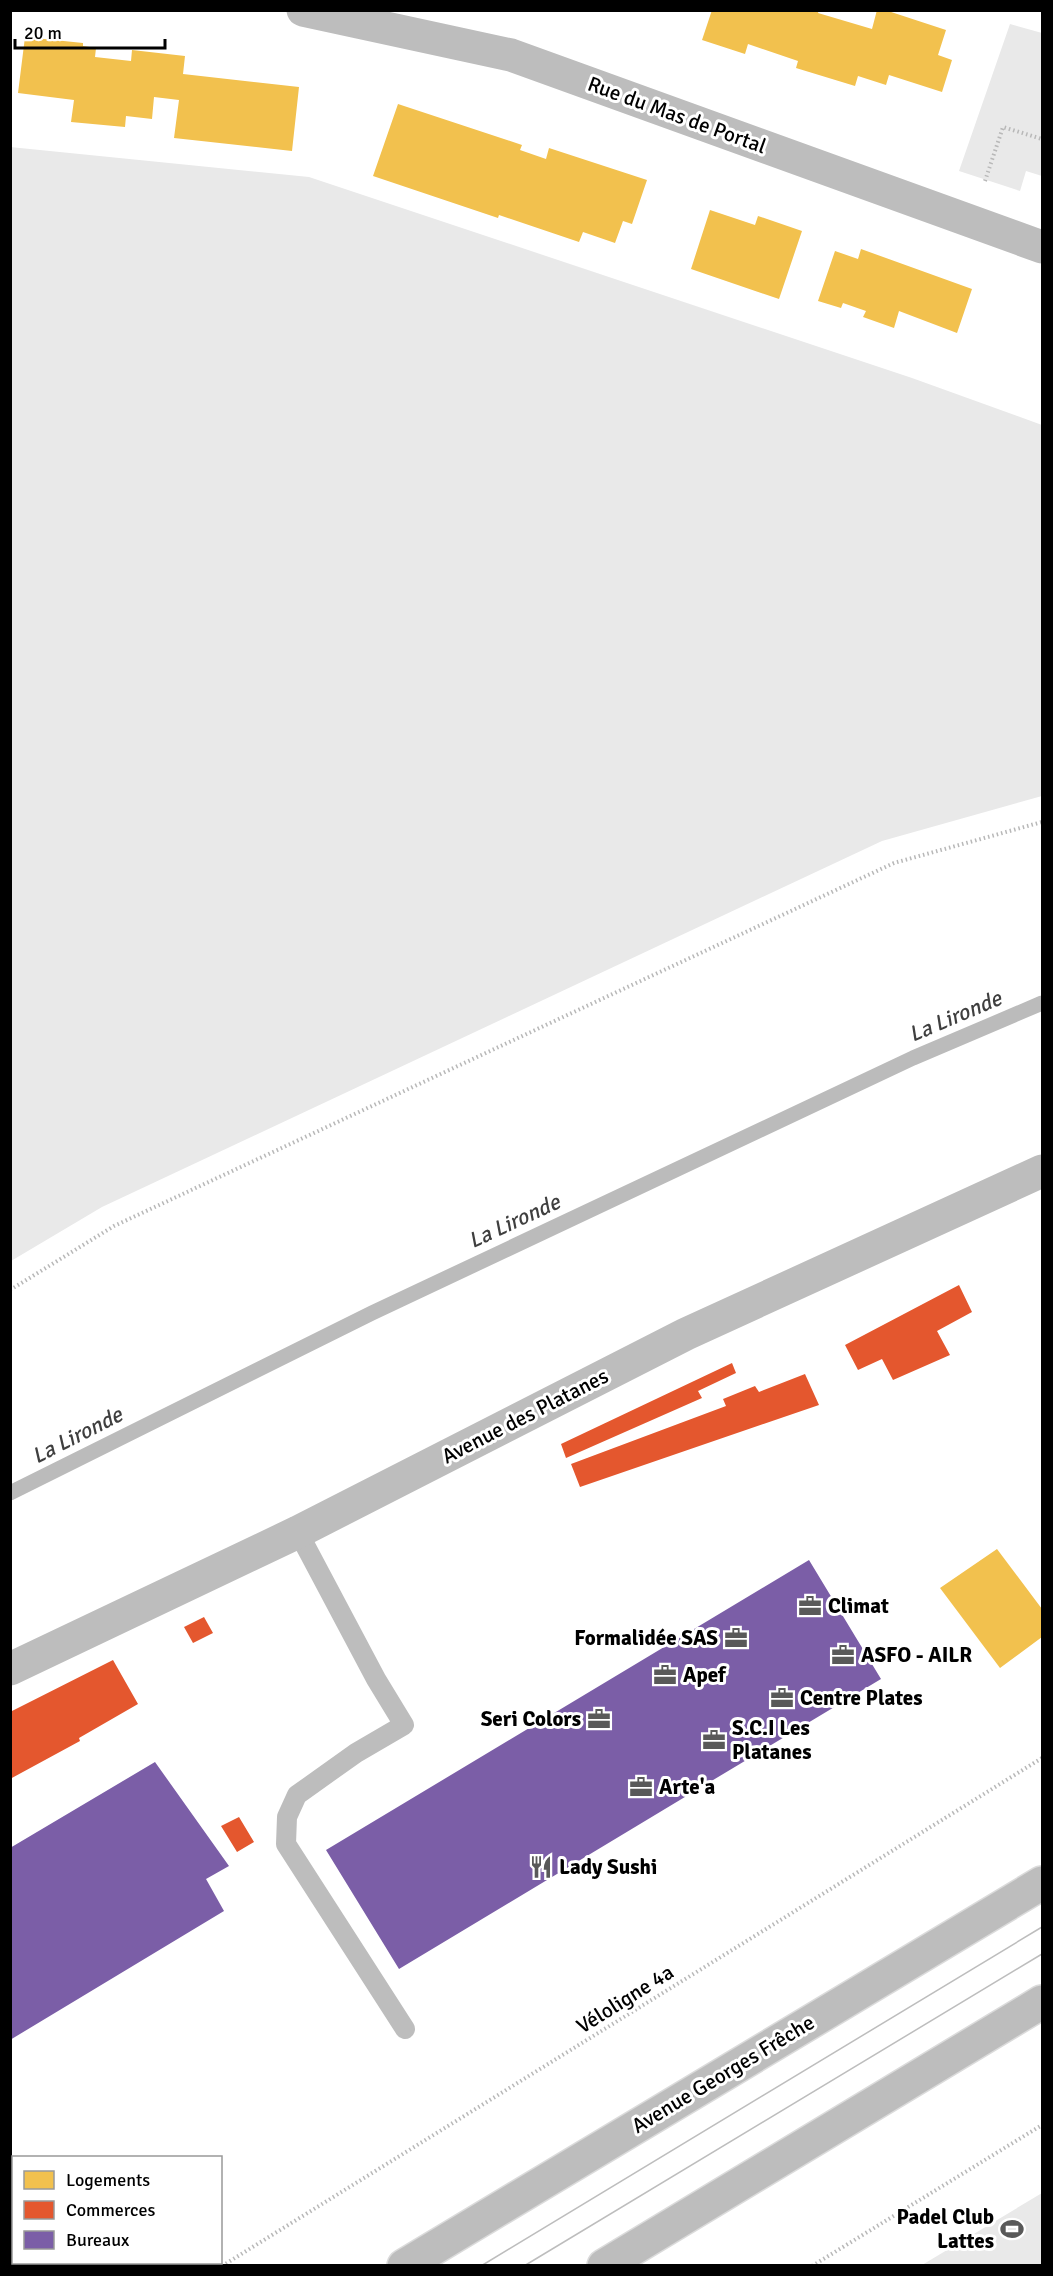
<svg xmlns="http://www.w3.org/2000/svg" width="1053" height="2276" viewBox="0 0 1053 2276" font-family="Signika,sans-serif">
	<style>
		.green { fill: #e9e9e9 }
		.homes { fill: #f2c14e }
		.shops { fill: #e4572e }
		.offices { fill: #7b5ea7 }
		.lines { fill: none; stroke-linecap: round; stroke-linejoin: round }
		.stream { stroke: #bbb; stroke-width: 15 }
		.primary-casing { stroke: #dbdbdb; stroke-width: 36 }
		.path { stroke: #b8b8b8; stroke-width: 4; stroke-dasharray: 1.5 3; stroke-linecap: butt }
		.service { stroke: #bdbdbd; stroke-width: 20 }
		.minor { stroke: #bdbdbd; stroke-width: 33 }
		.tertiary { stroke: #bdbdbd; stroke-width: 33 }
		.primary { stroke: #bdbdbd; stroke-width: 33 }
		.tram { stroke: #bdbdbd; stroke-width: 1.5 }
		.labels { text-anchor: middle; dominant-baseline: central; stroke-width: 6; stroke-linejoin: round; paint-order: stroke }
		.street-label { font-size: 21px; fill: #000; stroke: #fff }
		.poi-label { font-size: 21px; font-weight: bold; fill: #000; stroke: #fff; text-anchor: start }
		.water-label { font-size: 22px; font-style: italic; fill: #3f3f3f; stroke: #fff }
	</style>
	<rect width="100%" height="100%" fill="#fff"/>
	<!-- green -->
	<path class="green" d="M1010 24 1042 33V176L1026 171 1020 191 959 171Z
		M10 147 309 177 912 378 1042 425V796L882 841 102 1207 11 1261Z
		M1042 2193V2265H922Z"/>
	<!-- homes -->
	<path class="homes" d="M712 10H819L818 13 872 29 877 10H885L946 30 938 55 952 60 942 92 889 75 886 85 858 76 855 86 796 68 798 61 748 44 745 54 702 40Z
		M25 37 83 43V46L96 48 95 57 131 61 132 50 185 56 183 74 299 87 292 151 174 138 179 100 154 97 152 119 126 116 125 127 71 122 74 100 18 93Z
		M398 104 522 145 520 150 546 159 549 148 647 180 632 224 623 221 615 243 583 232 579 242 499 215 498 218 373 176Z
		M710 210 755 225 758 216 802 231 779 299 691 269Z
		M861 249 972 289 957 333 899 311 894 328 863 317 866 311 843 303 841 308 818 301 835 251 858 259Z
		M997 1549 1042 1609V1637L1000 1668 940 1588Z"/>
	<!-- shops -->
	<path class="shops" d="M959 1285 972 1312 937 1331 950 1355 893 1380 882 1359 858 1370 845 1345Z
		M732 1363 736 1373 698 1391 702 1398 566 1458 561 1444Z
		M805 1374 819 1405 580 1487 571 1464 726 1406 723 1399 755 1386 759 1392Z
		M204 1617 213 1633 193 1643 184 1627Z
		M113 1660 138 1704 79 1738 80 1741 10 1779V1712Z
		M239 1817 254 1842 237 1852 221 1826Z"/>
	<!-- offices -->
	<path class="offices" d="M809 1560 881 1679 399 1969 326 1850Z
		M155 1762 229 1866 206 1879 224 1911 10 2040V1848Z"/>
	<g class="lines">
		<!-- stream -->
		<path class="stream" d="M10 1493 372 1313 913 1058 1042 1003"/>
		<!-- primary casing -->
		<g class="primary-casing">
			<path id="primary" d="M404 2266 1042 1883
				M604 2266 1042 2002"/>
		</g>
		<!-- path -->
		<path class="path" d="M985 181 1003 127 1042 139
			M10 1290 114 1226 894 863 1042 822
			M222 2266 1042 1758
			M812 2266 1042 2125"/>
		<!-- service -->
		<path class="service" d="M298 1532 376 1679 404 1725 356 1753 297 1795 287 1817 286 1844 405 2029"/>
		<!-- minor -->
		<path class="minor" d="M303 10 511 55 1042 247"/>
		<!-- tertiary -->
		<path class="tertiary" d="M10 1669 298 1532 686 1334 1042 1171"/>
		<!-- primary -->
		<use href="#primary" class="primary"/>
		<!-- tram -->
		<path class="tram" d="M481 2266 1042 1927
			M524 2266 1042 1954"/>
	</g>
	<!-- icons -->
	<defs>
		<g id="office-bare" transform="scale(1.8)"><path d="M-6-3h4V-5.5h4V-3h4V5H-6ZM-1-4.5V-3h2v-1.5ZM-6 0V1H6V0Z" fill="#595959" stroke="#fff" stroke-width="2.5" paint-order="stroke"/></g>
		<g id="restaurant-bare" transform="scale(1.8)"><path d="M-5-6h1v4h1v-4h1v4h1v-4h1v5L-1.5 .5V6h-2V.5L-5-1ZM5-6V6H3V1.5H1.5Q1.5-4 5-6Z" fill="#595959" stroke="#fff" stroke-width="2.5" paint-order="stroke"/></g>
		<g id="stadium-bare" transform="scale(1.8)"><path d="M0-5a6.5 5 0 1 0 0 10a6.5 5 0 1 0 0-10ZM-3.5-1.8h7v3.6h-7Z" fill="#595959" stroke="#fff" stroke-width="2.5" paint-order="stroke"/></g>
	</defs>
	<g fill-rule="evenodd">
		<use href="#office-bare" x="810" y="1606"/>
		<use href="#office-bare" x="736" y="1638"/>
		<use href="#office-bare" x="843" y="1655"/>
		<use href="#office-bare" x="665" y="1675"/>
		<use href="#office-bare" x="782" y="1698"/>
		<use href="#office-bare" x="599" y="1719"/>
		<use href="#office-bare" x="714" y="1740"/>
		<use href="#office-bare" x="641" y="1787"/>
		<use href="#restaurant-bare" x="541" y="1867"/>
		<use href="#stadium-bare" x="1012" y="2229"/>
	</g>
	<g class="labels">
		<!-- street labels -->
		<g class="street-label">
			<text transform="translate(677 115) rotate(20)">Rue du Mas de Portal</text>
			<text transform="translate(525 1416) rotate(-27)">Avenue des Platanes</text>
			<text transform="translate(625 1999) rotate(-32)">Véloligne 4a</text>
			<text transform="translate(723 2074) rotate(-31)">Avenue Georges Frêche</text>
		</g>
		<!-- poi labels -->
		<g class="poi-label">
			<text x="828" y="1606">Climat</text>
			<text x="718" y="1638" text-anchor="end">Formalidée SAS</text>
			<text x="861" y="1655">ASFO - AILR</text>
			<text x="683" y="1675">Apef</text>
			<text x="800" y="1698">Centre Plates</text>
			<text x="581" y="1719" text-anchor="end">Seri Colors</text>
			<text x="732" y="1728">S.C.I Les<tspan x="732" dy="24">Platanes</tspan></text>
			<text x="659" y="1787">Arte'a</text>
			<text x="559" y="1867">Lady Sushi</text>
			<text x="994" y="2217" text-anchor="end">Padel Club<tspan x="994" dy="24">Lattes</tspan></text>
		</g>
		<!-- water labels -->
		<g class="water-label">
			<text transform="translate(955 1016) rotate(-23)">La Lironde</text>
			<text transform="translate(514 1221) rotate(-25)">La Lironde</text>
			<text transform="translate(77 1435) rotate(-27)">La Lironde</text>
		</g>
	</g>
	<!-- border -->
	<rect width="1053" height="2276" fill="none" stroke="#000000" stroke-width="24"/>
	<!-- legend -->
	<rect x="12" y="2156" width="210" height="108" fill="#ffffff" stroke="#999999" stroke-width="1.5"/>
	<rect x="24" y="2171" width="30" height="18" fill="#f2c14e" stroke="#999999" stroke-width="1.5"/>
	<text x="66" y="2186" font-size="18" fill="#000000">Logements</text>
	<rect x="24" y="2201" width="30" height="18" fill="#e4572e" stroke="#999999" stroke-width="1.5"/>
	<text x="66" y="2216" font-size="18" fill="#000000">Commerces</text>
	<rect x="24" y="2231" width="30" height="18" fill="#7b5ea7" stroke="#999999" stroke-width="1.5"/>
	<text x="66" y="2246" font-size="18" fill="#000000">Bureaux</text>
	<!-- scale -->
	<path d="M15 39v9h150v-9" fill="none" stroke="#000000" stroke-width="3"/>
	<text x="24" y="39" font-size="18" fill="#000000" stroke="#ffffff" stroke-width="4.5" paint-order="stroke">20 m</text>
</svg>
